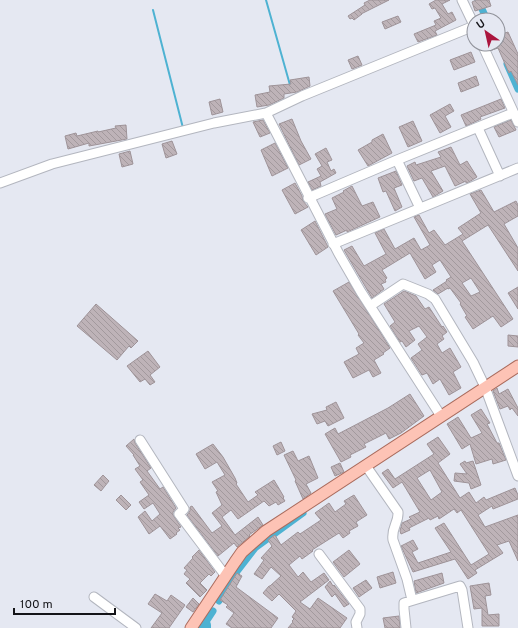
<svg xmlns="http://www.w3.org/2000/svg" width="518" height="628" viewBox="0 0 518 628" font-family="Overpass,sans-serif">
	<style>
		.lines { fill: none; stroke-linecap: round; stroke-linejoin: round }
		.stream { stroke: #4eb2d2; stroke-width: 2 }
		.canal { stroke: #4eb2d2; stroke-width: 7 }
		.river { stroke: #4eb2d2; stroke-width: 12 }
		.building { fill: url(#building-back-hatch); stroke: #9e9398; fill-rule: evenodd }
		.minor-casing { stroke: #b3b6bf; stroke-width: 11 }
		.major-casing { stroke: #aa6c5e; stroke-width: 13 }
		.minor { stroke: #fff; stroke-width: 9 }
		.major { stroke: #fdc3b5; stroke-width: 11 }
	</style>
	<defs>
		<pattern id="building-back-hatch" width="6" height="6" patternUnits="userSpaceOnUse"><rect width="6" height="6" fill="#beb3b8"/><path d="M-1 5l2 2M0 0l6 6M5-1l2 2" fill="none" stroke="#a2999d"/></pattern>
	</defs>
	<rect width="100%" height="100%" fill="#e5e8f2"/>
	<g class="lines">
		<!-- stream -->
		<path class="stream" d="M266 0 290 85
			M153 10 183 128"/>
		<!-- canal -->
		<path class="canal" d="M478 0 487 20
			M507 64 518 89
			M219 601 238 570 255 548 303 513
			M202 628 213 611"/>
		<!-- river -->
		<path class="river" d="M205 625V628"/>
	</g>
	<!-- building -->
	<path class="building" d="M370 0H389L361 14H362L354 20 352 18 350 19 348 16 365 5 364 3Z
		M436 0H450L442 4 448 14 452 12 456 20 435 31 437 35 418 42 414 34 436 25 434 21 441 18 435 8 432 9 429 4Z
		M476 0H489L491 6 475 11 472 2Z
		M398 16 401 22 385 29 382 22Z
		M498 17 505 33 508 32 518 54V85L511 71 509 73 498 48 492 50 489 44H498Z
		M471 52 475 62 454 70 450 60Z
		M358 56 362 65 352 69 348 60Z
		M476 76 479 85 461 92 458 83Z
		M309 77 310 86 297 92 284 94V98L269 105 257 107 255 95 270 92 269 86 291 84 290 80Z
		M220 99 223 112 212 115 209 102Z
		M501 99 505 108 480 117 481 119 466 126 461 115Z
		M450 104 454 111 445 116 451 127 440 133 430 115Z
		M292 119 301 141 311 159 299 165 279 124Z
		M263 120 270 133 260 137 253 122Z
		M511 120 516 130 499 137 494 127Z
		M413 121 422 141 408 147 399 127Z
		M126 125 127 139 89 146V143L68 149 65 136 76 133 77 136 98 131V132L116 128 115 126Z
		M383 134 392 153 368 166 358 150 372 142V140Z
		M172 141 177 154 166 158 162 144Z
		M275 143 288 168 272 176 261 150Z
		M451 147 460 165 467 161 477 177 469 182 466 183V181L455 186 445 166 431 171 443 191 433 197 422 178 414 181 407 166 415 162 416 165 441 157 438 152Z
		M326 148 332 160 327 162 331 171 334 169 336 173 320 182 321 186 312 190 308 182 321 176 317 169 322 166 315 154Z
		M130 151 133 164 122 167 119 154Z
		M396 171 402 185 394 188 402 207 395 211 386 191 383 192 378 178Z
		M295 183 302 196 303 201 308 207 295 214 282 190Z
		M352 186 362 206 373 202 380 217 347 232V230L336 235 325 214 337 209 332 198 344 192 343 191Z
		M481 190 494 212 516 201 518 205V216L504 224 518 248V271L488 225 462 241 513 319 501 327 493 316 473 329 465 317 467 316 460 304 461 303 450 288 448 289V288L438 294 433 290 447 281 446 280 451 277 440 260 432 265 436 272 425 279 410 253 382 270 387 278 385 280 386 282 381 284 384 289 372 298 344 250 352 246 364 266 386 254 375 233 384 229 395 249 414 238 421 250 430 245 414 217 419 215 429 233 434 230 445 245 463 234 458 228 481 213 470 194ZM471 278 480 292 471 296 462 283Z
		M315 221 328 247 316 255 301 230Z
		M349 282 390 348 383 353 384 354 374 360 381 373 373 377 369 370 353 378 344 362 359 354 356 348 364 343 358 335 359 334 333 291Z
		M518 287V309L508 293Z
		M404 291 416 296 425 309 429 307 442 327 443 326 447 332 442 336 444 339 437 344 442 353 450 348 461 367 453 372 461 388 449 395 440 379 433 384 427 373 422 375 411 358 422 350 418 344 427 337 419 326 409 331 415 340 406 347 402 341 400 342 390 326 395 322 384 304Z
		M96 304 138 341 131 348 129 346 117 360 77 326Z
		M508 335 518 336V347L508 346Z
		M148 351 160 367 150 375 155 382 150 385 145 379 140 382 127 366Z
		M497 388 499 394 508 389 518 408V416L512 408 510 410 508 406 500 409 493 391Z
		M410 394 424 416 401 433 389 439 386 433 364 444 366 447 350 455 351 457 341 462 325 434 335 428 338 434 388 408Z
		M336 402 344 418 328 426 325 421 317 424 312 414 327 410 326 407Z
		M481 409 490 423 487 424 497 443H499L506 460 493 464 492 459 476 464 470 444 462 449 447 424 458 417 471 438 482 433 471 415Z
		M438 437 450 454 438 463 460 498 469 492 476 503 484 497 486 500 515 488 518 495V499L493 509 492 506 478 515 485 527 518 515V561L509 541 497 545 503 553 475 570 477 573 468 579 455 559 413 572 401 546 413 540 418 549 412 552 418 563 451 552 435 528 444 523 471 565 489 554 461 510 457 513 454 509 439 519 438 516 430 520 429 518 409 528 410 530 401 534 400 531 402 523 411 519 409 517 420 512 402 482 393 488 382 473 388 469 395 479 434 454 427 444ZM430 470 442 492 431 500 417 478Z
		M134 439 135 443 151 468 147 471 160 489 163 487 176 508 173 512V515L181 527 178 528 180 530 176 533 177 534 170 539 160 526 149 534 138 517 145 511 152 521 160 514 153 503 144 509 139 502 149 495 140 482 143 480 135 469 140 466 133 455H134L126 446Z
		M281 442 285 451 277 455 273 446Z
		M213 444 223 457 235 478 237 483 236 484 248 502 258 495 255 492 274 480 284 497 283 498 285 501 278 505 276 502 269 506 264 501 238 519 231 510 222 517 235 535 258 517 263 525 249 535 250 536 237 547 234 543 218 556 187 515 190 511V507L192 506 212 533 222 526 212 513 222 505 216 492 218 491 212 482 225 475 217 462 205 469 196 454Z
		M293 451 298 461 309 456 318 478 306 484 311 493 303 499 295 481 296 480 284 455Z
		M465 461 466 463 473 461 481 485 471 489 469 483 454 481 455 473 467 474 460 464Z
		M340 463 344 472 335 476 331 467Z
		M103 475 109 481 101 491 94 485Z
		M121 495 131 505 126 510 116 500Z
		M354 495 367 515 356 522 358 526 349 531 350 533 343 538 339 533 312 550 313 551 302 559 300 556 289 565 298 577 303 572 311 582 324 573 329 580 300 602 310 609 318 598 347 618 340 628H288L293 622 292 621 294 619 292 617 296 611 279 594 272 601 263 593 269 586H270L281 576 271 567 262 579 254 574 264 560 261 558 272 546 268 540 275 535 281 545 298 532 300 534 321 520 315 513 329 503 335 512 346 504 344 501Z
		M199 550 215 572 211 576 209 574 200 583 207 590 200 597 186 583 190 579 184 574 187 570 184 568 193 558 192 557Z
		M349 550 360 564 344 577 333 562Z
		M393 572 396 583 380 588 377 577Z
		M237 573 242 576 236 587 278 618 271 628H232L226 624 234 613 226 607 228 605 220 600Z
		M442 573 444 583 416 593 414 581Z
		M366 580 372 588 359 597 353 588Z
		M330 581 333 586 334 585 349 604 344 607 335 594 332 597 325 587Z
		M489 583 491 595 485 596 488 615 499 614V626H482V608L474 609 470 586Z
		M155 594 167 601 171 595 185 605 169 628H151L162 613 148 604Z
		M193 598 199 604 193 612 186 607Z
		M399 616 400 628H385L383 618Z"/>
	<g class="lines">
		<!-- minor casing -->
		<g class="minor-casing">
			<path id="minor" d="M462 0 474 25
				M482 44 518 122
				M266 113 302 96 474 26
				M478 128 500 176
				M397 160 420 208
				M0 183 52 164 214 123 266 113 339 254 361 292 441 416
				M308 198 397 160 513 113
				M333 244 518 168
				M370 306 403 284 428 294 435 299 473 362 485 387 518 476
				M140 440 184 509 179 514 225 575
				M366 466 398 512C399 523 391 527 393 540L407 579 412 600
				M319 554 360 609V614L356 622 357 628
				M94 597 136 628
				M406 628 404 609V603L460 586 462 590 468 628"/>
		</g>
		<!-- major casing -->
		<g class="major-casing">
			<path id="major" d="M191 628 235 562 242 552 266 531 518 366"/>
		</g>
		<!-- minor -->
		<use href="#minor" class="minor"/>
		<!-- major -->
		<use href="#major" class="major"/>
	</g>
	<!-- north arrow -->
	<g transform="translate(486 32) rotate(326)"><circle r="19" fill="#e5e8f2" stroke="#91939b"/>
	<path d="M0-3L7 15L0 10L-7 15Z" fill="#ab153e"/>
	<text y="-6" font-size="11" font-weight="bold" text-anchor="middle" fill="#141418">U</text>
	</g>
	<!-- scale -->
	<path d="M14 608v6h101v-6" fill="none" stroke="#141418" stroke-width="2"/>
	<text x="20" y="608" font-size="12" fill="#141418" stroke="#e5e8f2" stroke-width="3" paint-order="stroke">100 m</text>
</svg>
